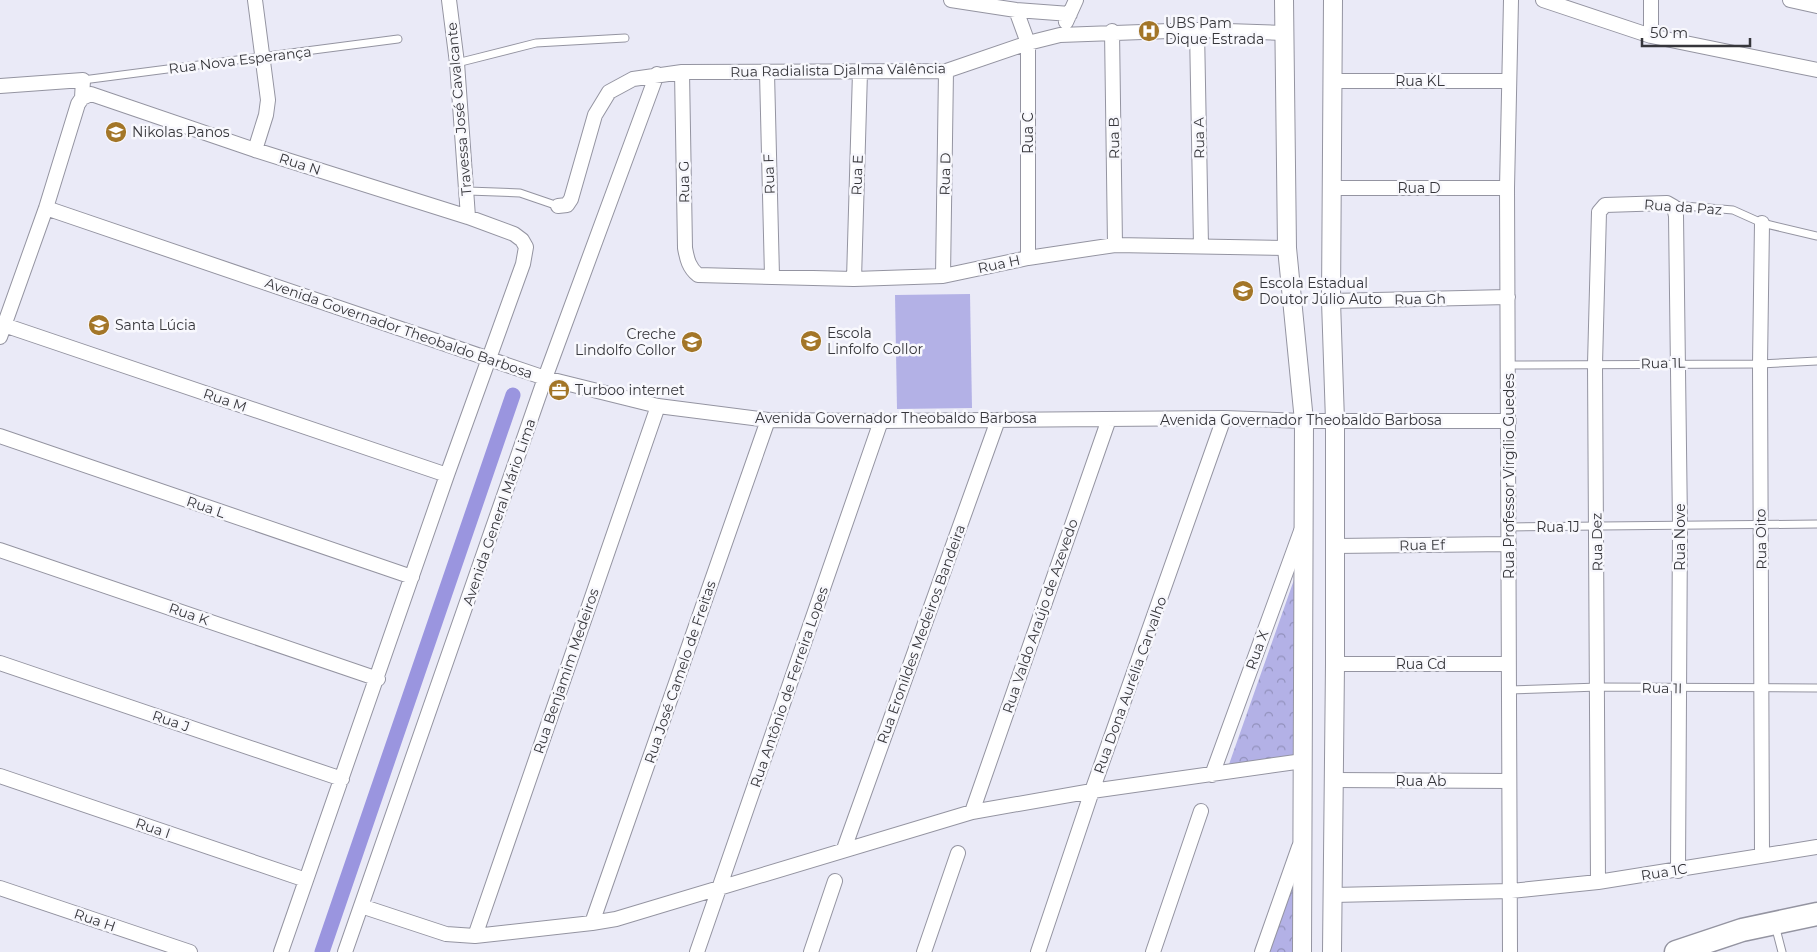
<svg xmlns="http://www.w3.org/2000/svg" width="1817" height="952" viewBox="0 0 1817 952" font-family="Montserrat,sans-serif">
	<style>
		.park { fill: url(#park-crowns) }
		.pitch { fill: #b3b1e6 }
		.lines { fill: none; stroke-linecap: round; stroke-linejoin: round }
		.canal { stroke: #9a95df; stroke-width: 15 }
		.service-casing { stroke: #9494a1; stroke-width: 9 }
		.minor-casing { stroke: #9494a1; stroke-width: 16 }
		.tertiary-casing { stroke: #9494a1; stroke-width: 20 }
		.primary-casing { stroke: #9494a1; stroke-width: 25 }
		.service { stroke: #fff; stroke-width: 7 }
		.minor { stroke: #fff; stroke-width: 14 }
		.tertiary { stroke: #fff; stroke-width: 18 }
		.primary { stroke: #fff; stroke-width: 22 }
		.labels { text-anchor: middle; dominant-baseline: central; stroke-width: 5; stroke-linejoin: round; paint-order: stroke }
		.poi-label { font-size: 14px; fill: #36363b; stroke: #f8f8fd; text-anchor: start }
		.street-label { font-size: 14px; fill: #36363b; stroke: #f8f8fd }
	</style>
	<defs>
		<pattern id="park-crowns" width="20" height="18" patternUnits="userSpaceOnUse" patternTransform="scale(1.25)"><rect width="20" height="18" fill="#b3b1e6"/><path d="M2 6a3 3 0 1 1 6 0M12 15a3 3 0 1 1 6 0" fill="none" stroke="#9291bc"/></pattern>
	</defs>
	<rect width="100%" height="100%" fill="#eaeaf7"/>
	<!-- park -->
	<path class="park" d="M1302 557 1300 760 1227 770Z
		M1300 863 1299 952H1268Z"/>
	<!-- pitch -->
	<path class="pitch" d="M970 294 972 408 897 409 895 295Z"/>
	<g class="lines">
		<!-- canal -->
		<path class="canal" d="M322 952 513 395"/>
		<!-- service casing -->
		<g class="service-casing">
			<path id="service" d="M457 63 536 43 625 38
				M83 80 398 39
				M468 191 520 193 558 206
				M1672 205 1733 210 1762 223 1817 236
				M1509 365 1760 364 1817 361
				M1509 527 1817 524
				M1508 690 1599 687 1817 688
				M1775 925 1782 952"/>
		</g>
		<!-- minor casing -->
		<g class="minor-casing">
			<path id="minor" d="M449 0 457 63 468 217
				M951 0 1016 10 1070 14
				M1543 0 1651 36 1817 70
				M1651 0V36
				M1790 0 1817 6
				M1016 10 1028 43V258
				M1066 22 1076 0
				M1197 30 1201 246
				M1112 31 1115 245
				M682 72 685 248C687 259 689 268 698 275L854 279 943 276 1028 258 1115 245 1287 248
				M767 73 772 276
				M1333 81H1508
				M0 86 83 80 82 98
				M255 150 266 115 268 100 255 0
				M1331 188H1507
				M558 206 567 205 571 199 595 115 609 92 633 79 682 72 946 71 1028 43 1060 35 1197 30 1284 33
				M46 208 545 378 658 406 768 420 881 421 1224 418 1304 421H1509
				M1762 223 1760 364 1762 855
				M943 276 946 71
				M854 279 860 72
				M1331 301 1508 297
				M4 325 447 475
				M0 337 46 208 78 104 82 98 91 94 255 150 468 217 514 234 522 240 526 247 523 264 447 475 281 952
				M0 436 412 577
				M1335 546 1509 544
				M0 550 378 679
				M0 663 342 779
				M1335 664H1508
				M1212 775 1301 531
				M0 776 306 880
				M1334 780 1509 781
				M972 812 1109 419
				M844 849 998 420
				M1598 882 1595 364 1599 212 1605 205 1667 203 1674 207 1676 216 1680 525 1678 871
				M0 888 190 952
				M1333 895 1511 891 1598 882 1817 847
				M361 906 446 934 475 936 592 923 616 919 972 812 1092 791 1303 761
				M592 923 768 420
				M475 936 658 406
				M345 952 545 378 657 74
				M697 952 881 421
				M811 952 835 881
				M924 952 958 853
				M1038 952 1092 791 1224 418
				M1153 952 1201 811
				M1262 952 1299 847
				M1510 952 1507 188 1511 0"/>
		</g>
		<!-- tertiary casing -->
		<g class="tertiary-casing">
			<path id="tertiary" d="M1284 0 1287 248 1304 421 1302 952
				M1332 952 1335 664V421L1331 301 1333 0"/>
		</g>
		<!-- primary casing -->
		<g class="primary-casing">
			<path id="primary" d="M1676 952 1742 930 1817 914"/>
		</g>
		<!-- service -->
		<use href="#service" class="service"/>
		<!-- minor -->
		<use href="#minor" class="minor"/>
		<!-- tertiary -->
		<use href="#tertiary" class="tertiary"/>
		<!-- primary -->
		<use href="#primary" class="primary"/>
	</g>
	<!-- icons -->
	<defs>
		<g id="hospital-disc" transform="scale(1.125)"><circle r="9.5" fill="#a37628" stroke="#f8f8fd"/><path d="M-5-5h3v3.5h4V-5h3V5h-3V1.5h-4V5h-3Z" fill="#fff"/></g>
		<g id="school-disc" transform="scale(1.125)"><circle r="9.5" fill="#a37628" stroke="#f8f8fd"/><path d="M0-5L7-2L0 1L-7-2ZM-4 1L0 2.5L4 1V4Q0 6-4 4Z" fill="#fff"/></g>
		<g id="office-disc" transform="scale(1.125)"><circle r="9.5" fill="#a37628" stroke="#f8f8fd"/><path d="M-6-3h4V-5.5h4V-3h4V5H-6ZM-1-4.5V-3h2v-1.5ZM-6 0V1H6V0Z" fill="#fff"/></g>
	</defs>
	<g fill-rule="evenodd">
		<use href="#hospital-disc" x="1149" y="31"/>
		<use href="#school-disc" x="116" y="132"/>
		<use href="#school-disc" x="1243" y="291"/>
		<use href="#school-disc" x="99" y="325"/>
		<use href="#school-disc" x="811" y="341"/>
		<use href="#school-disc" x="692" y="342"/>
		<use href="#office-disc" x="559" y="390"/>
	</g>
	<g class="labels">
		<!-- poi labels -->
		<g class="poi-label">
			<text x="1165" y="23">UBS Pam<tspan x="1165" dy="16">Dique Estrada</tspan></text>
			<text x="132" y="132">Nikolas Panos</text>
			<text x="1259" y="283">Escola Estadual<tspan x="1259" dy="16">Doutor Júlio Auto</tspan></text>
			<text x="115" y="325">Santa Lúcia</text>
			<text x="827" y="333">Escola<tspan x="827" dy="16">Linfolfo Collor</tspan></text>
			<text x="676" y="334" text-anchor="end">Creche<tspan x="676" dy="16">Lindolfo Collor</tspan></text>
			<text x="575" y="390">Turboo internet</text>
		</g>
		<!-- street labels -->
		<g class="street-label">
			<text transform="translate(240 60) rotate(-7)">Rua Nova Esperança</text>
			<text transform="translate(838 70) rotate(-1)">Rua Radialista Djalma Valência</text>
			<text x="1420" y="81">Rua KL</text>
			<text transform="translate(459 109) rotate(-95)">Travessa José Cavalcante</text>
			<text transform="translate(1028 133) rotate(-90)">Rua C</text>
			<text transform="translate(1114 138) rotate(-91)">Rua B</text>
			<text transform="translate(1199 138) rotate(-91)">Rua A</text>
			<text transform="translate(300 164) rotate(18)">Rua N</text>
			<text transform="translate(769 174) rotate(-92)">Rua F</text>
			<text transform="translate(945 174) rotate(-89)">Rua D</text>
			<text transform="translate(857 175) rotate(-88)">Rua E</text>
			<text transform="translate(684 182) rotate(-91)">Rua G</text>
			<text x="1419" y="188">Rua D</text>
			<text transform="translate(1683 207) rotate(4)">Rua da Paz</text>
			<text transform="translate(999 264) rotate(-12)">Rua H</text>
			<text transform="translate(1420 299) rotate(-1)">Rua Gh</text>
			<text transform="translate(399 328) rotate(19)">Avenida Governador Theobaldo Barbosa</text>
			<text transform="translate(1663 363) rotate(-1)">Rua 1L</text>
			<text transform="translate(225 400) rotate(19)">Rua M</text>
			<text x="896" y="418">Avenida Governador Theobaldo Barbosa</text>
			<text x="1301" y="420">Avenida Governador Theobaldo Barbosa</text>
			<text transform="translate(1509 476) rotate(-90)">Rua Professor Virgílio Guedes</text>
			<text transform="translate(206 507) rotate(19)">Rua L</text>
			<text transform="translate(499 512) rotate(-71)">Avenida General Mário Lima</text>
			<text x="1558" y="527">Rua 1J</text>
			<text transform="translate(1680 537) rotate(-90)">Rua Nove</text>
			<text transform="translate(1761 539) rotate(-91)">Rua Oito</text>
			<text transform="translate(1597 542) rotate(-91)">Rua Dez</text>
			<text transform="translate(1422 545) rotate(-1)">Rua Ef</text>
			<text transform="translate(189 614) rotate(19)">Rua K</text>
			<text transform="translate(1040 616) rotate(-71)">Rua Valdo Araújo de Azevedo</text>
			<text transform="translate(921 634) rotate(-70)">Rua Eronildes Medeiros Bandeira</text>
			<text transform="translate(1257 650) rotate(-70)">Rua X</text>
			<text x="1421" y="664">Rua Cd</text>
			<text transform="translate(566 671) rotate(-71)">Rua Benjamim Medeiros</text>
			<text transform="translate(680 672) rotate(-71)">Rua José Camelo de Freitas</text>
			<text transform="translate(1130 685) rotate(-70)">Rua Dona Aurélia Carvalho</text>
			<text transform="translate(789 687) rotate(-71)">Rua Antônio de Ferreira Lopes</text>
			<text transform="translate(1662 688) rotate(1)">Rua 1I</text>
			<text transform="translate(171 721) rotate(19)">Rua J</text>
			<text x="1421" y="781">Rua Ab</text>
			<text transform="translate(153 828) rotate(19)">Rua I</text>
			<text transform="translate(1664 872) rotate(-9)">Rua 1C</text>
			<text transform="translate(95 920) rotate(19)">Rua H</text>
		</g>
	</g>
	<!-- scale -->
	<path d="M1642 38v8h108v-8" fill="none" stroke="#36363b" stroke-width="2.5"/>
	<text x="1650" y="38" font-size="15" fill="#36363b" stroke="#f8f8fd" stroke-width="4" paint-order="stroke">50 m</text>
</svg>
